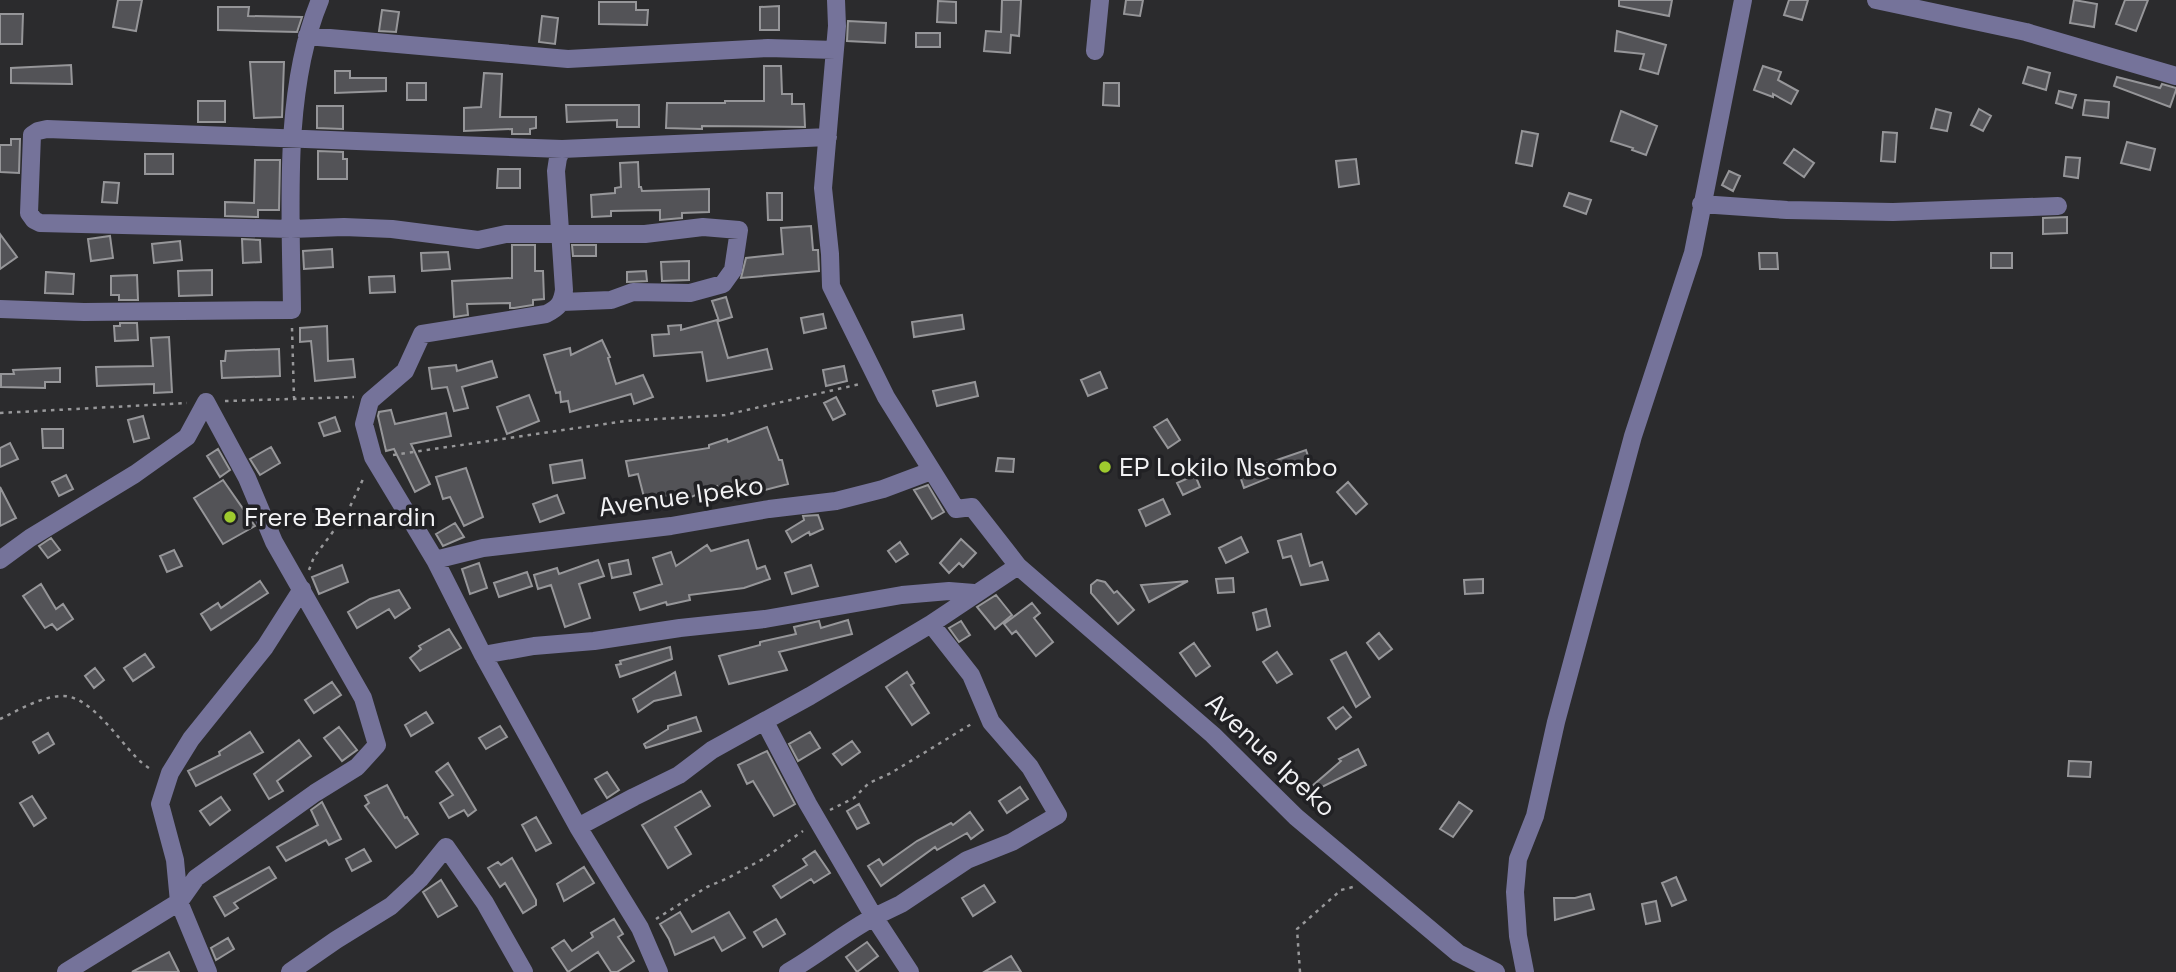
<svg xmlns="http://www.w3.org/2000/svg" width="2176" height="972" viewBox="0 0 2176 972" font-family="'Space Grotesk',sans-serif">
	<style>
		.building { fill: #535357; stroke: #969699; stroke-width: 2 }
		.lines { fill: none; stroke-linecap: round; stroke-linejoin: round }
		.path { stroke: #98989a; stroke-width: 2.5; stroke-dasharray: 3.5 5; stroke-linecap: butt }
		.minor { stroke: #75739a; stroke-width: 18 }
		.poi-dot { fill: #9eca2e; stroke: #212124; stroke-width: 2.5 }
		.labels { text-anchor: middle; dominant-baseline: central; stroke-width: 7; stroke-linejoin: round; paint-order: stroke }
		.poi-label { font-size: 26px; fill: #f2f2f4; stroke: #212124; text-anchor: start }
		.street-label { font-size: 26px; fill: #f2f2f4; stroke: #212124 }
	</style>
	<rect width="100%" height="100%" fill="#2b2b2d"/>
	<!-- building -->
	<path class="building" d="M118 0H142L136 31 113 27Z
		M1002 0H1021L1019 36 1011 35 1010 53 984 51 986 31 1001 32Z
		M1126 0H1143L1140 16 1124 14Z
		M1619 0H1672L1669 16 1619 6Z
		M1789 0H1808L1802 20 1784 15Z
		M2074 0 2097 4 2094 27 2070 23Z
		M2125 0H2148L2136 31 2116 24Z
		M938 1 956 2V23L937 22Z
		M599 2H636V10H648L647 25 599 24Z
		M779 6V30H760V7Z
		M218 7H249L248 16 302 17 297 32 218 30Z
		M382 10 399 12 396 32 379 31Z
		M0 14H23L22 44H0Z
		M542 16 558 18 555 44 539 42Z
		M848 21 886 23 885 43 847 41Z
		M1617 31 1666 45 1658 74 1640 69 1644 54 1615 51Z
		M916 33H940V47H916Z
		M250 62H284L282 117 254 118Z
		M71 65 72 84 11 83V68Z
		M764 66H781L782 94H792V104H804L805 127 702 126V129L666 128 667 103H725V101H764Z
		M1763 66 1781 72 1778 80 1798 91 1791 104 1773 94V97L1754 90Z
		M2028 67 2050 73 2046 90 2023 83Z
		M335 71H350V78H386V91L335 93Z
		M484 73 502 74 500 117H536V128L530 129V134H512V129L464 131V108L481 107Z
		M2117 77 2160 88 2162 84 2176 88V90L2170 107 2114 86Z
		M407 83H426V100H407Z
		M1104 83H1119V106L1103 105Z
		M2059 91 2076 95 2072 108 2056 103Z
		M2085 100 2109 102 2108 118 2083 115Z
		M198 101H225V122H198Z
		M566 105H639V127H617V120L567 122Z
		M317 106H343V129L317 128Z
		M1936 109 1951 113 1947 131 1931 128Z
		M1979 109 1991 116 1983 131 1971 125Z
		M1621 111 1657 126 1646 155 1632 150 1633 148 1611 141Z
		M1522 131 1538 134 1532 166 1516 163Z
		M1883 132 1897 133 1895 162 1881 161Z
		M11 139H20L19 173 0 172V145H11Z
		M2127 142 2155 149 2150 170 2121 163Z
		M1794 149 1814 163 1804 177 1784 163Z
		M318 151 343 152V159H347V179H318Z
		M145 154H173V174H145Z
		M2066 157 2080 158 2078 178 2064 176Z
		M1356 159 1359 184 1339 187 1336 161Z
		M255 160H280L279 210H258V217L225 216V202L254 203Z
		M638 162 639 187H641L642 191 709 189V212L682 213V218L660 220V210L611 211V216L592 217 591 195 615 193V188L621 187 620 163Z
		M498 169H520V188H497Z
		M1729 171 1740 176 1733 191 1722 185Z
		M104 182 119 183 117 203 102 202Z
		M767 193H782V220H768Z
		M1569 193 1591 200 1586 214 1564 206Z
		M2067 217V233L2043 234V218Z
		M811 226 813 250H818L819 271 741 278 746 258 783 254 781 228Z
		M0 234 17 257 0 269Z
		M110 236 113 258 91 261 88 239Z
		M242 239 260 240 261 262 243 263Z
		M180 241 182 260 154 263 152 244Z
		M512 245H535V271H543L544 299 533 300V305L514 308H510V303L467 304 468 315 454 317 452 281 512 278Z
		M572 245H596V256H573Z
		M332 249 333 267 304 269 303 251Z
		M448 252 450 269 422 271 421 253Z
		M1759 253H1777L1778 269H1760Z
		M1991 253H2012V268H1991Z
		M689 261V280L662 281 661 262Z
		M212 270V295L179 296 178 271Z
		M646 271 647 281 627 282V272Z
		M46 272 74 274 73 294 45 293Z
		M137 275 138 300H119V295H111V276Z
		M394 276 395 292 370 293 369 277Z
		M726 297 732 317 719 321 712 301Z
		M823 314 826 328 804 333 801 318Z
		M962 315 964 329 914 337 912 322Z
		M717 320 728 358 767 349 772 369 707 381 702 352 654 356 652 335 669 334 668 326 681 325V330Z
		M120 323H137L138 340 115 341 114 326H120Z
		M327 326 328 361 353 359 355 377 315 381 311 341 300 342V328Z
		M169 337 172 392 154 393V384L97 386 96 367 153 366 151 338Z
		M602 340 610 357 608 358 616 384 643 375 653 397 634 404 631 394 570 412 568 401 561 402 560 392 556 393 544 355 570 348 571 355Z
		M279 349 280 376 222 378 221 361H225L226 351Z
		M492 361 497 377 462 387 468 408 454 411 447 387 432 389 429 368 456 365 457 371Z
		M844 366 847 381 826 386 823 370Z
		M60 368V382H45V388L1 387V374H14L13 370Z
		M1100 372 1107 388 1088 396 1081 380Z
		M975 382 978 396 937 406 933 391Z
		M529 395 539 421 507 434 497 407Z
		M836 397 845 414 833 420 824 403Z
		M391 410 395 424 446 413 451 436 411 444 430 484 415 492 394 449 386 451 378 416 379 412Z
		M143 416 149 438 134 442 128 420Z
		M335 417 340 431 324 436 319 423Z
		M1167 419 1180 440 1168 448 1154 427Z
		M767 427 779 460H782L788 484 753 493 751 484 719 492 717 486 684 500 680 492 645 501 638 474 629 476 626 461 709 448V445L727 439 728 442Z
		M42 429H63V448H43Z
		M10 443 18 459 0 467V448Z
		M271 447 280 463 260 475 250 459Z
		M218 449 230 470 220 477 207 456Z
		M1306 450 1312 468 1286 478 1283 472 1244 488 1239 473Z
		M998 458 1014 459 1013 472 996 471Z
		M582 460 585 478 553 483 550 465Z
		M466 468 483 517 464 526 450 497 443 499 436 477Z
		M66 475 73 489 59 496 52 482Z
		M1195 475 1200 487 1183 495 1177 483Z
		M223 480 255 526 223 544 194 498Z
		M1348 482 1367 504 1356 514 1337 492Z
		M928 485 944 512 932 519 914 490Z
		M0 487 16 518 0 526Z
		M557 495 564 513 540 522 533 504Z
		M1163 499 1170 514 1146 526 1139 510Z
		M818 515 823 529 810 535 809 532 792 542 786 531 804 520 803 516Z
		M455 523 464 537 443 546 436 534Z
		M1301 534 1310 566 1322 562 1328 580 1301 585 1291 556 1283 558 1278 541Z
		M1241 537 1248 552 1226 563 1219 548Z
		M51 538 60 550 48 558 39 546Z
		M961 539 976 553 963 567 959 563 949 573 940 563Z
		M748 540 757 569 765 566 770 579 744 588 689 595 690 600 667 605 666 602 640 610 634 593 662 584 653 558 671 552 676 566 707 545 711 551Z
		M900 542 908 554 896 562 888 551Z
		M174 550 182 566 167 572 160 556Z
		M598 560 604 576 579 584 590 618 565 627 551 585 538 589 534 575 557 568 559 574Z
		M628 560 631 574 612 578 609 564Z
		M479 563 487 588 470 594 462 569Z
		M342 565 348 582 319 594 312 577Z
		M811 565 818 586 792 594 785 573Z
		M527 572 532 586 499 597 494 583Z
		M1233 578 1234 592 1218 593 1216 579Z
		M1483 579V593L1465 594 1464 580Z
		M1097 580 1105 582 1114 593 1117 591 1134 610 1118 624 1091 593V585Z
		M260 581 268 593 211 630 201 614 218 603 221 608Z
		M1188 581 1149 602 1141 585Z
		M41 584 56 609 63 604 73 619 57 630 52 624 45 628 23 596Z
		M399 590 410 608 395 618 389 609 357 628 348 612 370 599Z
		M996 595 1012 615 995 629 977 607Z
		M1032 603 1040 613 1034 618 1053 642 1036 656 1016 631 1012 634 1004 624Z
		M1266 609 1270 626 1257 630 1253 613Z
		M848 620 852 634 779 652 787 670 729 684 719 656 760 645V642L796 634 794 627 819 621 821 628Z
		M961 621 970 635 959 642 949 628Z
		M449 629 461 648 420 671 410 658 421 649 419 646Z
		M1379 633 1392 649 1379 659 1367 643Z
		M1194 643 1210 666 1196 676 1180 653Z
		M670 647 672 659 620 677 616 665 621 664 620 661Z
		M1277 652 1292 674 1277 683 1263 662Z
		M1346 652 1370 697 1356 707 1331 660Z
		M145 654 154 667 133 681 124 668Z
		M95 668 104 680 94 688 85 676Z
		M675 672 681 695 654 701 638 712 633 699Z
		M907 672 914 683 911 685 929 713 912 725 886 687Z
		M332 682 341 695 314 713 305 700Z
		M1343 707 1351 717 1336 729 1328 718Z
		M426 712 433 723 411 736 405 725Z
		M696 717 701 731 646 748 644 744 668 729V726Z
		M500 726 507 737 486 749 479 738Z
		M339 727 357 750 342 761 324 738Z
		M250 732 263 752 196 786 188 771 220 755 219 752Z
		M810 732 820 748 798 761 789 744Z
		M48 733 54 744 39 753 33 742Z
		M299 740 311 756 277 781 283 791 269 799 254 774Z
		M852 741 860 752 842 765 833 754Z
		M1358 749 1366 765 1314 791 1311 787 1341 761 1339 759Z
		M767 751 795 804 774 816 753 781 747 784 738 765Z
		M2069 761 2091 762 2090 777 2068 776Z
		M448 763 476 810 468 816 464 810 449 818 440 803 453 795 436 772Z
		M607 772 619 790 607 798 595 779Z
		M387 785 405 818 407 817 418 834 396 848 365 806 369 803 365 796Z
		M1020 787 1028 799 1007 813 999 801Z
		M701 791 710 806 675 827 691 854 668 868 642 825Z
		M32 796 46 818 34 826 20 803Z
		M221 797 230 810 210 825 200 811Z
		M322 802 341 839 329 845 326 840 286 861 277 847 318 825 311 810Z
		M1459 802 1472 811 1453 837 1440 829Z
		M859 804 869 823 857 829 847 811Z
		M970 812 983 830 971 839 967 833 937 850 935 847 881 886 868 866 879 859 883 865 917 841 951 823 953 825Z
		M536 817 551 843 536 851 522 825Z
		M364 849 371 861 352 871 346 859Z
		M815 851 830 873 814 883 811 879 781 898 773 886 807 865 803 859Z
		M512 858 536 900V905L523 913 505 883 500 887 488 868 498 862 501 865Z
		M269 867 276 878 234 903 238 908 225 916 214 897Z
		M584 867 594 883 564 901 557 884Z
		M1676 877 1686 900 1672 906 1662 883Z
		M441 880 457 906 438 917 423 892Z
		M984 885 995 902 973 916 962 898Z
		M1590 894 1594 909 1555 920 1554 898H1575Z
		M1656 901 1660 921 1646 924 1642 904Z
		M680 912 692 932 729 912 745 938 722 951 714 937 675 955 669 939 660 924Z
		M614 919 623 934 618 937 634 961 617 972H611L598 952 568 972 552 948 564 940 572 951 593 937 591 933Z
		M776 919 785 934 763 947 754 932Z
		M228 938 234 949 216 960 211 948Z
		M867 942 878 956 857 972 846 957Z
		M169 952 179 972H132Z
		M1011 956 1021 972H984Z"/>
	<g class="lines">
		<!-- path -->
		<path class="path" d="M292 328 294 398
			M225 401 354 397
			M0 413 187 403
			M393 455 625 421 725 415 860 384
			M309 570 314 557 347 513 364 477
			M0 719C19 710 40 697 61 696 89 694 118 739 135 756 140 762 146 766 152 770
			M830 810 854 798 869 783 891 773 973 723
			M656 919 707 887 728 878 763 859 803 831
			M1300 972 1297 929 1341 890 1353 887"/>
		<!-- minor -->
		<path class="minor" d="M836 0 837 26 823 188 830 254 831 286 886 397 956 509 972 507 1018 566 1213 735 1296 817 1458 953 1496 972
			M1876 0 2026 32 2176 76
			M307 36 568 59 768 48 835 50
			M1095 51 1100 0
			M562 149 47 129 38 131 32 135 29 213 34 220 40 223 291 229 344 227 392 229 478 240 506 234H645L703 227 739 230 733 270 723 284 690 293 633 292 611 300 562 302
			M1701 204 1787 210 1893 212 2058 206
			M0 309 84 312 292 310C291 213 282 91 320 0
			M0 560 30 538 135 474 187 437 206 402 247 478 274 542 363 698 377 745 357 767 315 793 196 878 179 902 175 860 160 804 170 773 191 739 265 647 302 589
			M435 560 483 548 671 526 769 509 836 501 883 489 931 471
			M483 655 534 646 594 641 680 628 765 619 902 595 949 591 974 593
			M765 722 808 804 874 917 901 904 967 860 1012 842 1058 815 1030 767 991 722 971 675 931 624
			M578 827 634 797 679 775 712 750 810 696 931 624 1018 566
			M66 972 179 902 208 972
			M290 972 336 940 391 906 420 879 446 847 485 903 524 972
			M659 972 640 928 578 827 483 655 435 560 373 457 364 424 370 401 405 371 422 334 546 314C558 308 562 304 564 290L556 171 558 158 562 149 828 137
			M788 972C818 955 844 933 874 917L910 972
			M1525 972 1518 936 1515 892 1518 859 1535 816 1556 722 1633 436 1693 253 1743 0"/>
	</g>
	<!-- markers -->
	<g class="poi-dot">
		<circle cx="1105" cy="467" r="7"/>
		<circle cx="230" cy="517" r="7"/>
	</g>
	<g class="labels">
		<!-- poi labels -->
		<g class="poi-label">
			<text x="1119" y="467">EP Lokilo Nsombo</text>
			<text x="244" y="517">Frere Bernardin</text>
		</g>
		<!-- street labels -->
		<g class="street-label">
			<text transform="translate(681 496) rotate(-8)">Avenue Ipeko</text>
			<text transform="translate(1271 755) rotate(43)">Avenue Ipeko</text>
		</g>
	</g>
</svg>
